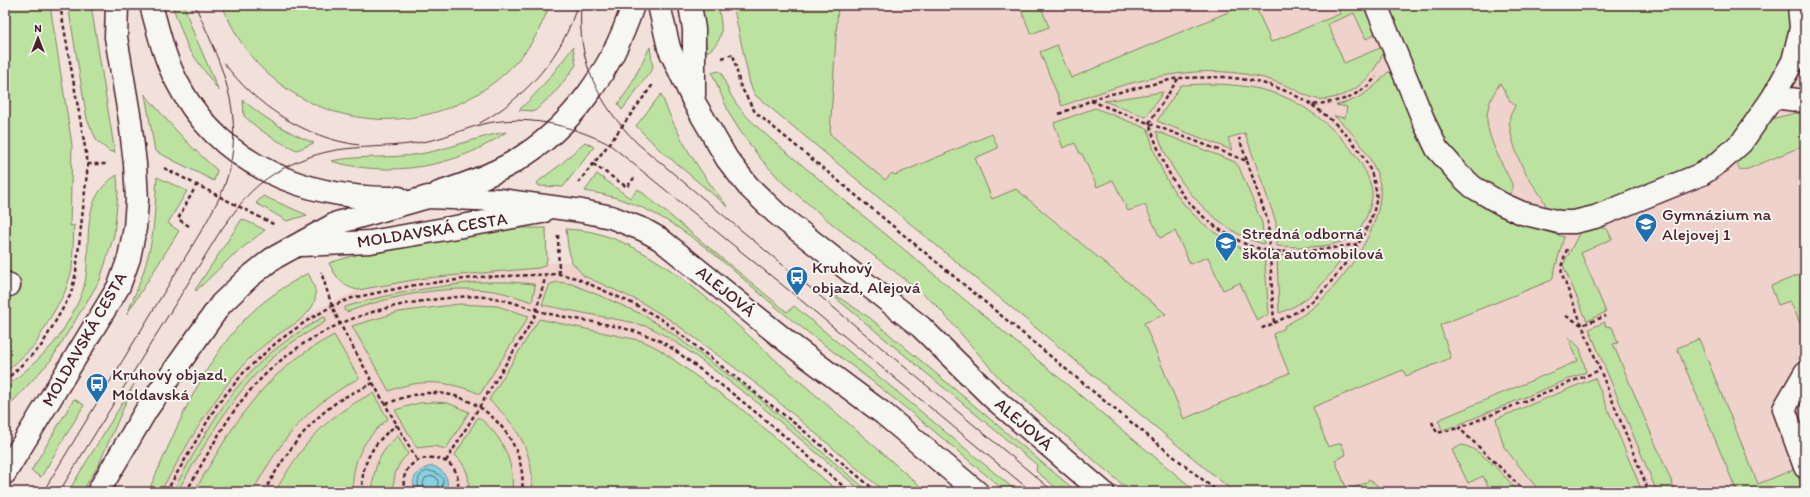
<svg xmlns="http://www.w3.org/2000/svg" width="1810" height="497" viewBox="0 0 1810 497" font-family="Itim,sans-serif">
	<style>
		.built { fill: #efd2cb }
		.green { fill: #bbe39f; stroke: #828165 }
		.water { fill: #84d3e1; stroke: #6d8b98 }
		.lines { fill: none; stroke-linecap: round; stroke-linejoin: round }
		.shore { stroke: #616774; stroke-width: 1 }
		.minor-casing { stroke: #4a1f2b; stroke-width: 25 }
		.path { stroke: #4a1f2b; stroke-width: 2.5; stroke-dasharray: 4 3; stroke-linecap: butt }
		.minor { stroke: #f6f6f2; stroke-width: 22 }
		.tram { stroke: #4a1f2b; stroke-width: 1 }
		.labels { text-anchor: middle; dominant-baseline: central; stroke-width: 4; stroke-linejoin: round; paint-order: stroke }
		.poi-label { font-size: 17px; fill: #4a1f2b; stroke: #f6f6f2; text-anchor: start }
		.street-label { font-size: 17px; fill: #4a1f2b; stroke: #f6f6f2 }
	</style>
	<rect width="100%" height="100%" fill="#f2e1db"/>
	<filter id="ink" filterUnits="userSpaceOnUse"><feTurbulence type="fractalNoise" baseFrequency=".025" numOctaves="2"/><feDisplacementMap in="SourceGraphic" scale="8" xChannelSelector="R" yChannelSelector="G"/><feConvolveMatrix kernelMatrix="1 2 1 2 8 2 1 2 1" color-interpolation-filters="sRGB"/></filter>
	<g filter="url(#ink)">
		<!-- built -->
		<path class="built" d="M772 5H1805V492H1234L775 111Z
			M572 262 577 269 588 279 656 310 692 336 673 358 744 411 839 492H160L210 407 235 375 270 340 316 310 358 290 425 278 538 268 546 263Z"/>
		<!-- green -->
		<path class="green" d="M5 5H50L72 145 70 226 74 225 72 270 65 292 35 345 5 373V304L20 280 5 271Z
			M68 5H91L115 153 109 151 97 141 87 119Z
			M172 5H184L192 29 219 91 188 48Z
			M222 5H550C543 21 536 39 524 53 460 132 345 142 269 75 247 56 233 31 222 5Z
			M700 5H718C721 24 727 40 707 52Z
			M733 5H838L830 134 885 180 892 173 895 175 992 134 998 148 975 158 992 199 1016 189 1166 314 1144 323 1184 419 1289 373 1273 334 1285 328 1284 326C1295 320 1306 314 1315 306 1344 280 1384 227 1380 186 1378 163 1351 129 1334 116L1345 118 1347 107 1336 105C1359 101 1373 89 1388 72L1399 74 1464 191C1488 219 1531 226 1564 237L1552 280 1440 325 1451 358 1406 376 1403 370 1313 407 1328 447 1341 443 1346 455 1335 460 1347 490 1366 483 1369 479 1386 492H1234L755 95 750 84Z
			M1019 5H1040L1049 27 1031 34Z
			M1245 5H1255L1271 42 1340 14 1337 5H1371L1381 30 1366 39 1354 13 1328 24 1344 63 1380 48 1379 45 1386 43 1387 45C1374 74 1360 94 1327 99 1313 101 1302 93 1290 87 1279 83 1267 78 1255 76 1190 62 1123 83 1062 106L1040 52 1057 45 1071 78Z
			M1387 5H1789L1791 41 1779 72 1735 137 1703 163 1597 205 1569 212 1555 210 1546 206C1541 193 1532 185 1526 174 1519 162 1507 130 1510 116 1511 113 1514 109 1515 105L1510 101 1500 83C1493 94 1486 107 1487 121 1488 140 1504 167 1512 184V191L1508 195 1490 192 1448 146 1436 123Z
			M573 47 576 65 558 89 535 111 519 110C540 91 556 70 573 47Z
			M650 47 653 68 622 110 618 104 628 90Z
			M718 71 722 73C731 105 749 119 773 141L1197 492H1131L1001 380 937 306 915 287 836 227 783 183 760 158 740 131 730 115 712 73Z
			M1207 84C1235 84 1263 87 1289 99 1321 114 1362 152 1371 186 1374 197 1370 208 1366 218 1361 227 1356 236 1346 240 1325 249 1299 247 1277 246L1276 222 1245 133 1228 138 1232 150 1157 121 1181 85Z
			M1163 92 1146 117 1104 101Z
			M145 94C167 121 190 147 217 170L214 181 155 151Z
			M661 94C677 136 699 172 728 207L659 149 636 126Z
			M243 100C265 119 287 132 314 143L297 150C277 142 260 131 244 116Z
			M1095 108 1148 129C1158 172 1179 208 1217 234 1231 244 1247 253 1264 254L1269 314 1257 321 1240 283 1223 290 1208 257 1190 264 1175 231 1160 238 1145 205 1128 211 1113 180 1097 187 1082 154H1080L1075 143 1063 148 1054 123Z
			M1796 113 1805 115V145L1748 169 1740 170 1736 162 1765 126 1775 118Z
			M1156 131 1235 162 1239 167 1262 223 1264 244C1251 241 1238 235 1228 227 1192 203 1171 171 1156 131Z
			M506 132C458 168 388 178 331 161 360 155 390 159 420 154 449 149 477 137 506 132Z
			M585 142 594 147 563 187 539 186 537 183 540 180 560 165Z
			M597 174 630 198 638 189 787 312 794 306 1014 489H1021L1025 492H1006C970 462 934 430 897 401 863 373 826 347 792 320 726 268 672 203 585 191Z
			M117 175 118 193 114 235 100 280 51 360 5 410V389C21 374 40 359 54 343 64 330 73 313 80 298 98 258 72 203 117 175Z
			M157 177 187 191 168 223 179 231 127 314C135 295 143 276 148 256 155 231 155 203 157 177Z
			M263 196 307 215 287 221 256 203Z
			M242 219 265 230 231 257 196 291 195 290Z
			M1598 227 1607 229 1612 239 1581 253 1606 312 1587 321 1563 265 1581 230Z
			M516 228H546L547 260 545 265 539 268 425 278 358 290C342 287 336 277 329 263L365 252Z
			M566 229C575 230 586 230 596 233 667 251 735 325 790 373 836 412 881 452 927 492H885L762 388 672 321 641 302 584 276 572 262 568 247Z
			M1346 253C1328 279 1309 303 1279 313L1277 255C1300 258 1323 256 1346 253Z
			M308 273C314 284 319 295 312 307 304 321 284 329 272 339 262 346 253 355 245 363 210 401 186 448 160 492H148C175 433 199 368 244 320 263 300 285 286 308 273Z
			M1804 273 1805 275V334L1790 301 1778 305 1771 286Z
			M478 282H512L534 284 535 287 532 302C520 298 507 293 494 291 449 284 389 296 347 312L344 310 345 307C389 293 433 287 478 282Z
			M558 282 572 284 610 300 641 314 666 329 753 393 869 492H863L754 400 683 347 659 332 649 327 630 322 542 305 550 284Z
			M820 285 870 318 1077 492H1061L1036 471 1037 465Z
			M459 304 497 306 529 316 480 394C450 381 420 378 389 391L352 326 399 312Z
			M323 317 326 318 325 322C309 332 292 341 277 354 233 391 206 443 177 492H172C199 446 223 396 263 360 281 343 302 330 323 317Z
			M539 319 643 341 659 349 744 411 839 492H532C535 454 517 424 489 400Z
			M1605 322V326L1612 327 1618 343 1613 344 1676 492H1657L1589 329Z
			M334 335 359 378C302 410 284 437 252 492H194C235 423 260 374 334 335Z
			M1568 336 1580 348 1586 372 1455 426 1442 430 1438 420 1578 361Z
			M1699 339 1758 484 1795 469 1804 492H1737L1677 348Z
			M1595 378 1642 491 1540 492 1504 447 1496 419Z
			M134 384 98 466 82 492H68Z
			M373 393 388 419C364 438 351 461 353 492H275C302 445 323 418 373 393Z
			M74 399 84 405 41 477 31 471Z
			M433 402 448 403 469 412 446 449 433 446 417 448 395 410 419 403Z
			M478 417C502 435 515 462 512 492H468C471 478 466 465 455 455Z
			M398 436 408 454C397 464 392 477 394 492H373C372 469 380 451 398 436Z
			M1462 445C1483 449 1504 477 1519 492H1491L1483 476 1468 483 1452 450Z"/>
		<!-- water -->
		<path class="water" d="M433 466C445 471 451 480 445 492H416C408 478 420 468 433 466Z"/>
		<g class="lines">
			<!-- shore -->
			<path class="shore" d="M419 492C419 489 418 486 418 483 419 467 436 469 443 479L442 492
				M425 492 423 483 425 478 432 476 436 477 438 481 437 492"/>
			<!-- minor casing -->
			<g class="minor-casing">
				<path id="minor" d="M151 5C158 30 164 57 176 80 219 166 308 200 399 198
					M659 5 669 48 694 102 727 159 748 186 776 213 921 327 993 398 1103 492
					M690 5 694 29V95
					M1376 5 1425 124 1437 149 1462 177 1473 187 1502 204 1522 213 1559 222H1574L1595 217 1702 174 1721 161 1742 142 1773 97 1793 61 1801 28 1799 5
					M1773 97 1805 101
					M439 193C464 185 489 176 512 163 572 128 612 70 633 5
					M301 245 370 242 542 212
					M5 283 9 285
					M1805 373 1784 409 1805 467
					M5 473 119 286 129 258 135 228 137 200 135 164 130 120 116 37 117 5
					M98 492 147 409 221 304 248 278 272 259 337 223 428 197 500 200 582 211 611 217 644 230 660 239 790 344 884 414 977 492"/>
			</g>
			<!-- path -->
			<path class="path" d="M60 5 88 164H108
				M722 58 733 54 740 85 755 112 1107 403 1218 492
				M1178 79 1149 123C1164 169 1180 203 1222 231 1234 238 1244 245 1257 248 1285 256 1329 249 1357 244
				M1091 101 1247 161 1239 138
				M1059 114 1099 97 1178 78 1225 77 1249 80 1270 85 1291 93 1312 105 1331 102 1349 98 1368 86 1376 77
				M1247 161 1268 222 1274 323 1260 329
				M593 164 627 187 634 178
				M164 168 275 225
				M578 183 609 144 654 83
				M189 226 178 219 197 184
				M558 235 559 274
				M1567 249 1561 267 1562 275 1649 492
				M1566 316 1582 325 1606 316
				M1274 323C1286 317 1298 312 1309 304 1332 286 1381 221 1376 191 1371 155 1340 125 1312 105
				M5 381 42 345 71 294 76 272 88 164
				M373 383 417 460
				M386 404C402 398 417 392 436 393 485 395 528 442 522 492
				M1432 422 1437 433 1459 428
				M446 461 534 318 546 275
				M166 492 217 405 245 371 277 342 305 322 332 306 352 298 415 285 481 277 559 274 576 278 636 305 661 319 803 430 877 492
				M186 492C204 461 221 427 243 399 292 338 356 309 431 300 448 298 467 295 484 297 507 298 528 309 550 314 583 321 631 326 660 341 677 350 693 365 709 376 758 412 803 452 850 492
				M264 492C284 456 307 421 343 398 352 393 363 388 373 383L340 324 332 306 321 272
				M363 492C359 464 375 440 397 425
				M405 492C393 447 468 446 457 492
				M1526 492 1459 428 1600 370"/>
			<!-- minor -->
			<use href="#minor" class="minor"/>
			<!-- tram -->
			<path class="tram" d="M195 5 215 50
				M581 5C577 62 598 103 637 143L1054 492
				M224 63C256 106 305 138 359 145
				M480 123C525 98 564 55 577 5
				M43 492 206 223C212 211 219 200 224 187 242 137 233 92 212 45
				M59 492 221 230C230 218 238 207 247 196 271 170 309 153 344 149 370 146 396 147 422 142 443 139 463 129 483 124 527 114 570 125 609 144L797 297 1032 492"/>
		</g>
	</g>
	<!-- icons -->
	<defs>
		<g id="school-pin" transform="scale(1.15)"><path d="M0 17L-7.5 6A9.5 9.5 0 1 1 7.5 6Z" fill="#1f6fb2" stroke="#f6f6f2"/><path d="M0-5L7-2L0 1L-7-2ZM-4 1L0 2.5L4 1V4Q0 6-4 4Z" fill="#fff"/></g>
		<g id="bus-pin" transform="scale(1.15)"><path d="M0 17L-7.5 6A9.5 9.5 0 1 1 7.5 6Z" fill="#1f6fb2" stroke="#f6f6f2"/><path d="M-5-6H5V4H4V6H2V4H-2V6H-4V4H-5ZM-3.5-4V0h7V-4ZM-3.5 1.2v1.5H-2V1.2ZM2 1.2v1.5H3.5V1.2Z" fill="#fff"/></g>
	</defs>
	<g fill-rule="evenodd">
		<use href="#school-pin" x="1646" y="224"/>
		<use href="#school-pin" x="1226" y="243"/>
		<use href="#bus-pin" x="797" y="277"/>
		<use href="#bus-pin" x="97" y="384"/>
	</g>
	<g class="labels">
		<!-- poi labels -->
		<g class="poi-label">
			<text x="1662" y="214">Gymnázium na<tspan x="1662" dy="20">Alejovej 1</tspan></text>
			<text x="1242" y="233">Stredná odborná<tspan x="1242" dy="20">škola automobilová</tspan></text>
			<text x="812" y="267">Kruhový<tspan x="812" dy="20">objazd, Alejová</tspan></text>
			<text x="112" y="374">Kruhový objazd,<tspan x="112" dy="20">Moldavská</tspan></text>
		</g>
		<!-- street labels -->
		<g class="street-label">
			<text transform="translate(432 230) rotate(-9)">MOLDAVSKÁ CESTA</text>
			<text transform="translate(726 291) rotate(39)">ALEJOVÁ</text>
			<text transform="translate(84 339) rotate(-60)">MOLDAVSKÁ CESTA</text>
			<text transform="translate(1024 424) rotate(41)">ALEJOVÁ</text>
		</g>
	</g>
	<!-- margin -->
	<rect width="1810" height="497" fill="none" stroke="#f6f6f2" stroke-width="20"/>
	<rect x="10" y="10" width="1790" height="477" fill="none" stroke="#4a1f2b" stroke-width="1.5" filter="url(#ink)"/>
	<!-- north arrow -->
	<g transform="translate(38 38)" stroke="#f6f6f2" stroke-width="3" paint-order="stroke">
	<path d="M0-3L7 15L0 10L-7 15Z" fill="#4a1f2b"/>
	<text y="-6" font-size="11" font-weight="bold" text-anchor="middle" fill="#4a1f2b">N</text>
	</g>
</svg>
